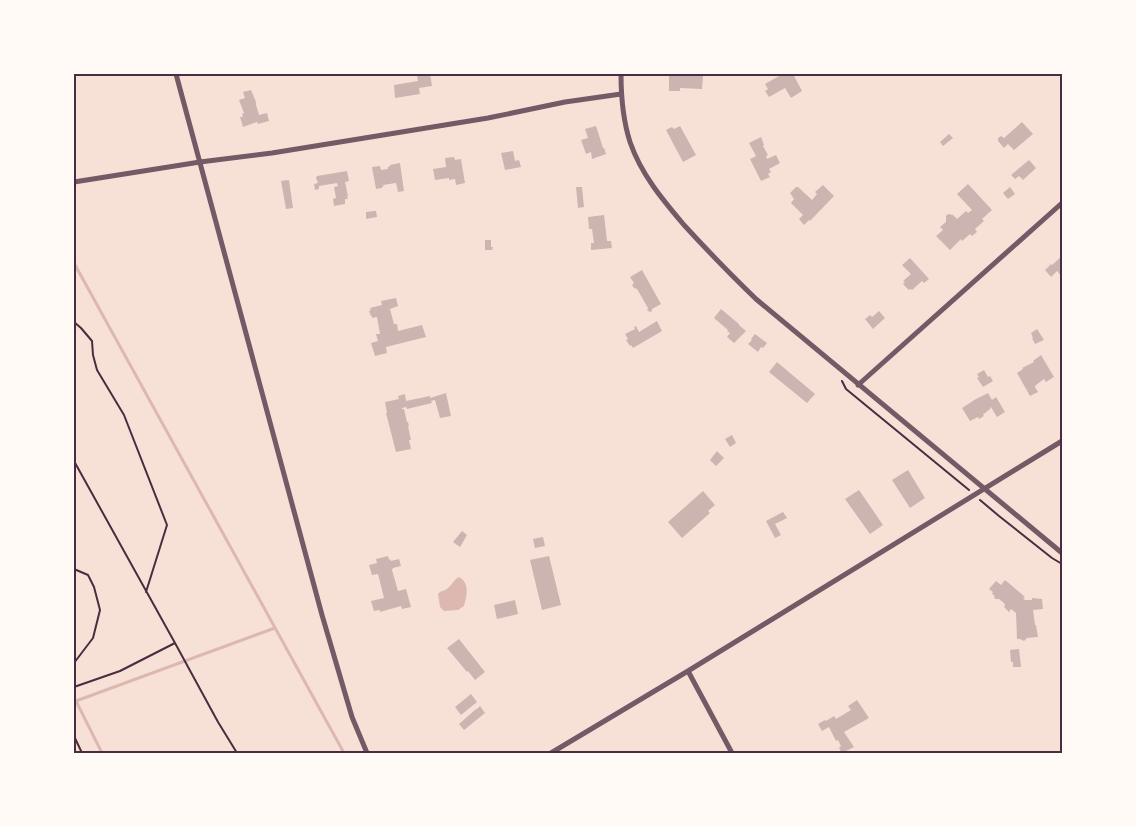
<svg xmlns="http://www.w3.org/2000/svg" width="1136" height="827" viewBox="0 0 1136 827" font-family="Karla,sans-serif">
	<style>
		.water { fill: #dcb8b0 }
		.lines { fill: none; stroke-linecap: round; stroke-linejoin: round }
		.stream { stroke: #dcb8b0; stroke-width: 3 }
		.building { fill: #ccb4b1 }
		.path { stroke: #4a2c40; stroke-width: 2 }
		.minor { stroke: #755966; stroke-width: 5 }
		.neatline { fill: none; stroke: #4a2c40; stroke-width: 2 }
	</style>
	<rect width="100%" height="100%" fill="#f7e1d7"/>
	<!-- water -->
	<path class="water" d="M459 577C470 583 467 596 464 606L458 610 444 611 440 607 438 594C441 590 445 591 448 588 453 584 453 580 459 577Z"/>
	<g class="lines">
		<!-- stream -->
		<path class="stream" d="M74 263 344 753
			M102 753 76 701 275 628"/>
	</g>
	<!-- building -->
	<path class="building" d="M423 74H430L432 86 419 88 420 94 395 98 394 85 418 81 417 76 423 75Z
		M777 74H793L802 91 791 98 785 88 769 97 765 91 768 89 765 84 779 76Z
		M669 75 703 76 702 89 680 88V91H669Z
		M251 90 256 102V105L259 115 267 113 269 121 258 124 257 122 243 127 240 117H243L242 114 244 113 239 100 245 98 243 92Z
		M1022 122 1033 134 1014 150 1008 144 1004 148 998 141V138L1001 136 1004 138Z
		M596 126 603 148H604L606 154 592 159 591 152 586 154 581 140 588 138 585 129Z
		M680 126 696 155 683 162 666 130 672 127 674 129Z
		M949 134 953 138 943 146 940 142Z
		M761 137 764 145 763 146 768 155 766 156 767 159 776 155 780 163 769 169 771 172 768 174 770 177 761 181 750 159 756 156 749 143Z
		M513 151 515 161 519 160 521 167 505 170 501 153Z
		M454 157 455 160 461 159 465 183 456 185 455 179 449 180V178L435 180 433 169 446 167 445 158Z
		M1029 160 1036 168 1023 180 1019 176 1015 179 1011 175Z
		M400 163 404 191 398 192 396 183 383 185 384 186 382 187V188L376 189 372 167 380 166 381 170 388 169V167L390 166V165Z
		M347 171 349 181 345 182 348 196H347L348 199H345V204L334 206 333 199 336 198 334 187 338 186 337 183 319 186V189L315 190 314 184 318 183 316 178 317 176Z
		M289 180 293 208 286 209 281 181Z
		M968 184 992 210 982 219 984 221 975 229 977 232 972 236 970 234 962 241 961 239 950 250 936 236 943 230 940 227 946 222V216L948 214 953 215 957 219 966 211 968 213 972 210 957 194Z
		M823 185 834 196 810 221 809 220 804 225 799 219 803 215 791 203 794 199 790 193 796 187H798L812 200 817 194 815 192Z
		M576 187H582L584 207 578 208Z
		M1010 187 1015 194 1008 199 1003 193Z
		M374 211H376L377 217 366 219V212Z
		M604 215 607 241H611L612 248 591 250V243H594L592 229H589L588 217Z
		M485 240H491V247H493L492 250H485Z
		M1062 256V277L1057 271 1051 277 1045 270 1051 264 1052 265Z
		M910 258 929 279 924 283 922 281 912 290 910 289 909 290 903 284 905 282 903 281 911 274 902 265Z
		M642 270 661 304 652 309V311L650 312 647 310 648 308 637 289 634 288 632 285 634 283 630 277Z
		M396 298 398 306 390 309 394 324H397L398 331 422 325 426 337 386 347 387 353 375 356 371 343 378 341 376 334H380L377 317 372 318V316H371L369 311 371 310 370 308 382 305 381 301Z
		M721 309 739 324V325L746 331 734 343 727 337 730 333 727 331 728 330 714 318Z
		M879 311 885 318 873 329 865 319 870 315 872 317Z
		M657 321 662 331 633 348 631 345 630 346 626 340 628 339 625 334 635 329 634 327 636 326 639 332Z
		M1037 329 1044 340 1035 344 1032 338H1033L1031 333Z
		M755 334 767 343 763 348 761 347 758 352 748 344 752 340 751 339Z
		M1041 355 1054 377 1046 382 1044 379 1036 385 1035 387 1038 392 1030 396 1017 373 1023 369 1022 368 1034 362 1033 361Z
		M777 362 815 394 807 403 769 372Z
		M984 370 988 377 990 376 993 381 983 387 977 378 979 377 977 374Z
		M446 393 451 416 440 418 435 400 431 401 432 403 407 409 406 407 402 408V409H404L407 422H408L409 426H408L411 440H409L411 449 396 452 386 413H387L385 402 399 399 398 396 405 394 406 401 430 396V398Z
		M988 393 992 400 996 397 1005 412 997 417 991 407 990 409 985 413 983 414 984 416 979 419 978 417 970 421 962 408 976 399Z
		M732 435 736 443 730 447 725 439Z
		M717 451 724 458 716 466 710 460Z
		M908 470 925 498 910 508 892 480Z
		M859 490 883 525 870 534 845 499Z
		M703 491 715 505 708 511 710 513 682 538 668 522Z
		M783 512 787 518 775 524 781 535 775 538 766 521Z
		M462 531 467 535 460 547 453 542Z
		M543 537 545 546 535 548 533 539Z
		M388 556 389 560 390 559 391 561 399 559 401 566 393 568 392 570 398 591 406 589 411 607 402 609 401 606 380 612V610L374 611 371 601 384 598 378 574 372 575 369 565 377 563 376 559Z
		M549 556 561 605 542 610 530 560Z
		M1005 580 1025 597 1023 598 1025 600H1032V598L1042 599 1043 609 1033 610 1035 625H1036L1038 637 1027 638 1024 641 1020 639H1017L1016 613 1011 609 1009 612 1004 607 1005 605 1004 603 999 599H995L994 595 992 594 993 592 989 589 996 581 1001 585Z
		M515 600 518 614 497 619 494 605Z
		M459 639 485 672 475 680 468 671 467 672 447 648Z
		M1019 649 1021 667H1013V662H1011L1010 650Z
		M471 694 477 702 461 715 455 707Z
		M857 700 869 718 844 732 854 747 842 753 839 748 841 746 838 740 836 741 829 727 822 731 818 724 825 720 826 721 834 716 836 719 851 710 848 706Z
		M480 706 485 713 464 730 459 724 476 709H477Z"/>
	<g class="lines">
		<!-- path -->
		<path class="path" d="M74 322 81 328 92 341 93 355 97 370 124 415 167 525 146 592
			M842 381 846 389 969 490
			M74 461 175 643 218 722 237 753
			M980 500 999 516 1052 558 1062 564
			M74 569 88 575 94 587 100 610 93 638 74 663
			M74 687 120 671 175 643
			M74 736 82 753"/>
		<!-- minor -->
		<path class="minor" d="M176 74 322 615 352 717 367 753
			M621 74C621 97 623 120 630 142 641 174 662 199 684 225 707 250 731 275 756 299L1062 553
			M74 182 200 162 272 153 488 118 565 102 621 94
			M858 385 1062 203
			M688 671 732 753
			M551 753 688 671 1062 441"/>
	</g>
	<!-- border -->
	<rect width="1136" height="827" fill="none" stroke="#fffaf5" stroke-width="150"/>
	<rect x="75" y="75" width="986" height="677" class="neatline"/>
</svg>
